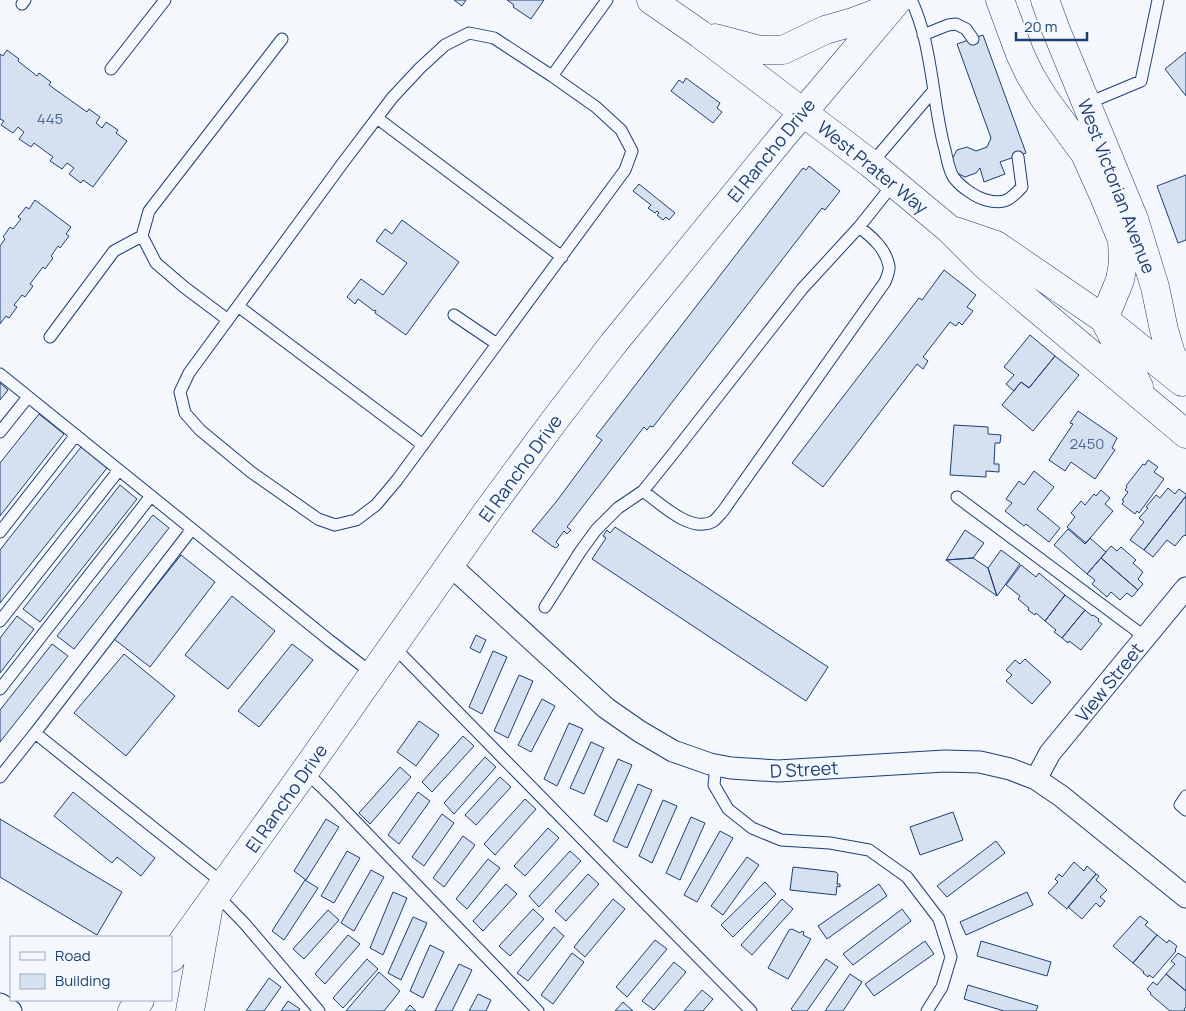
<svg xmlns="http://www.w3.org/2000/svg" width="1186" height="1011" viewBox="0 0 1186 1011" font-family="Manrope,sans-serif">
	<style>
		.building { fill: #d5e0f0; stroke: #1d3f73 }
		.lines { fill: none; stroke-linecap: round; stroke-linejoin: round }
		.lane-casing { stroke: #1d3f73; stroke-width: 13 }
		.street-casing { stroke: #1d3f73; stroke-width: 23 }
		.secondary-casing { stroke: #1d3f73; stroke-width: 29 }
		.lane { stroke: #f4f7fb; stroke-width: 11 }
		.street { stroke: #f4f7fb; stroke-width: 21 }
		.secondary { stroke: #f4f7fb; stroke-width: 28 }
		.labels { text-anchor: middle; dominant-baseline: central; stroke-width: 4; stroke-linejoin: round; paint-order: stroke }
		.number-label { font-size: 15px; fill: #4b6792 }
		.street-label { font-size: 18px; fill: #1d3f73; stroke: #f4f7fb }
	</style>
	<rect width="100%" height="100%" fill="#f4f7fb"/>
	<!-- building -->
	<path class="building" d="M454 0H466L462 6Z
		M507 0H544L531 19 513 7 514 5Z
		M983 35 1026 153 1000 162 1005 174 984 182 980 168 976 173 965 177 955 172 951 161 957 150 967 147 976 151 987 147 991 138 957 44Z
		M7 50 19 59 18 61 37 76 39 73 51 82 49 85 87 112 89 109 100 117 96 123 102 128 106 122 118 130 116 133 127 141 93 187 83 180 81 183 69 174 74 168 67 163 62 169 50 161 53 157 34 143 31 147 19 139 24 132 18 127 13 133 1 125 4 121 0 119V54L3 56Z
		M1186 52V96L1165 69Z
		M686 78 720 103 717 108 722 112 713 123 671 91 679 80 683 83Z
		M809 166 840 191 825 210 822 208 653 427 650 426 647 430 644 427 567 527 571 530 567 534 564 531 556 542 559 545 556 548 552 546 532 531 556 502 602 440 596 436 803 168 806 170Z
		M1186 175V240L1178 243 1157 186Z
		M639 184 675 213 669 220 666 217 663 220 657 215 659 213 657 211 655 213 648 208 651 205 633 191Z
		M35 200 71 227 66 234 69 236 60 248 58 246 51 256 53 258 45 269 43 267 30 284 33 286 25 297 22 295 14 305 17 307 9 318 6 316 0 324V246L5 239 3 237 10 227 13 229 21 219 18 217 26 207 29 209Z
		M402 220 459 262 406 335 375 313 376 311 375 310 374 311 358 299 355 304 347 297 361 279 383 295 407 263 376 241 385 229 392 234Z
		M944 270 976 295 967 307 973 311 962 325 959 322 956 326 950 322 923 357 928 361 923 369 917 364 823 487 792 463 919 298 922 300Z
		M1030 335 1055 356 1029 388 1021 382 1014 391 1006 384 1014 375 1004 367Z
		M1055 356 1079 375 1033 431 1002 405 1021 382 1029 388Z
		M0 383 8 390 0 400Z
		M1078 411 1117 438 1112 448 1115 450 1095 479 1071 462 1065 471 1049 460 1073 424 1070 423Z
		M39 414 64 434 0 516V463Z
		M954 425 988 427V434L1001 435 1000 443H995L994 464H999V472L986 471V477L950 475Z
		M81 447 107 468 0 603V550Z
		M1148 460 1158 467 1154 472 1164 479 1139 513 1137 511 1135 514 1122 504 1124 501 1122 500 1128 492 1125 490 1127 487 1126 486 1143 464 1145 465Z
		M1034 471 1054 487 1037 509 1060 528 1049 542 1026 524 1024 526 1005 511 1012 503 1006 499 1019 481 1024 485Z
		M120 485 137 499 40 622 23 609Z
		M1168 488 1175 494 1179 489 1186 494V496L1144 550 1130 540 1144 522 1139 518 1148 508 1146 507 1156 495 1160 498Z
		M1101 490 1110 498 1105 504 1113 511 1086 543 1067 527 1075 517 1071 513 1081 501 1085 505 1094 494 1096 496Z
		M1186 496V535L1183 536 1175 546 1167 540 1153 557 1144 550Z
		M153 515 169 528 74 649 57 636Z
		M615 527 828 667 806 701 592 559 606 538 603 536 607 530 610 533Z
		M1068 529 1085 544 1090 538 1106 552 1087 574 1054 545Z
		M965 530 984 543 973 558 946 560Z
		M1111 546 1117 551 1121 547 1136 560 1133 563 1143 572 1138 579 1143 584 1138 590 1101 558Z
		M1001 550 1020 564 997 596 988 568Z
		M181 555 215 582 150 667 114 639Z
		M973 558 988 568 997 596 946 560Z
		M1101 558 1138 590 1132 597 1127 593 1120 600 1111 592 1107 597 1092 584 1095 580 1087 574Z
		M1021 565 1036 577 1039 573 1065 595 1045 621 1036 613 1035 615 1028 610 1029 608 1018 599 1020 596 1006 585Z
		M1065 595 1085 610 1062 638 1054 632 1056 630 1045 621Z
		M232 596 275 631 228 689 185 655Z
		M1085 610 1092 616 1093 615 1099 619 1098 621 1102 624 1081 650 1069 641 1068 643 1062 638Z
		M17 616 34 629 0 673V638Z
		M476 635 486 640 480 653 470 648Z
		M52 644 68 656 0 742V710Z
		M292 644 313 660 259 727 238 711Z
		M493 651 507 657 482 714 469 707Z
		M124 654 175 696 126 756 74 713Z
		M1025 659 1051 682 1032 704 1006 681 1012 675 1006 670 1015 660 1020 664Z
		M519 675 533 681 508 738 494 731Z
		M542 699 555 706 531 752 518 745Z
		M419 721 439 735 416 766 397 752Z
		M569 723 583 729 557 786 544 779Z
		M463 736 474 746 432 792 422 782Z
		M591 742 604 748 584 794 570 788Z
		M485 757 496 767 454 814 444 803Z
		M618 759 632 765 607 822 594 815Z
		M400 767 411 777 370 824 359 813Z
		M500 777 511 787 476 825 465 815Z
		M638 784 652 790 627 848 613 841Z
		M73 792 155 858 141 876 117 857 112 863 54 816Z
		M418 792 430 801 399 844 388 835Z
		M525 799 536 809 495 855 484 844Z
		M663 800 677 806 652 863 639 856Z
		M953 812 963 840 920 855 910 827Z
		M442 814 454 823 424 866 412 857Z
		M691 817 705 823 680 880 666 873Z
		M0 819 122 892 97 935 0 877Z
		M326 819 339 827 306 880 294 871Z
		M548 828 559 838 525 876 514 866Z
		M720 831 733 838 697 902 684 895Z
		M463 836 475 845 444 887 433 878Z
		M996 841 1005 853 947 897 937 886Z
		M347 851 360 858 334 903 321 896Z
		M570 851 581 861 539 907 529 896Z
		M747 857 759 865 723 915 711 906Z
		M488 859 500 868 467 909 456 899Z
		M1074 862 1084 871 1087 866 1096 874 1067 909 1048 893 1058 882 1055 879 1059 874 1062 877Z
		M793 867 836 872 838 874 837 884H840V887L837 886 836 895 790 890Z
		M371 870 384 877 354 931 341 923Z
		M588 874 599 884 566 921 555 911Z
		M1096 874 1099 876 1096 880 1107 890 1100 897 1105 901 1100 907 1096 903 1082 919 1068 907Z
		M305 880 318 888 284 940 272 931Z
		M765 882 776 894 733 937 721 925Z
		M506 884 517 894 483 931 473 921Z
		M879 884 887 896 827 939 818 926Z
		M393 892 407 898 383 955 370 948Z
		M1027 892 1033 905 966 935 960 922Z
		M613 899 625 909 585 957 574 947Z
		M782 899 793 909 752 955 741 945Z
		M533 909 544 919 510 956 499 946Z
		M902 909 911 921 853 965 843 954Z
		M328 910 339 920 304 959 293 949Z
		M1140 916 1148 922 1145 925 1157 935 1133 963 1113 946Z
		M413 917 427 923 401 980 388 973Z
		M554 927 564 936 528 981 517 973Z
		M792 929 800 933 802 931 804 932 803 935 811 939 788 979 768 968 789 930Z
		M348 935 360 944 325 984 315 974Z
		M1157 935 1167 943 1169 940 1177 946 1175 950 1176 951 1153 978 1149 975 1148 977 1143 973 1144 972 1133 963Z
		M655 940 667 949 627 997 616 987Z
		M925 941 934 954 874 996 865 984Z
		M981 941 1051 962 1047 976 977 956Z
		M430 945 444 952 423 998 410 991Z
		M572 953 584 962 553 1004 541 995Z
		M1178 953 1186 958V991L1166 974 1175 964 1171 961Z
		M367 959 378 969 343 1008 333 998Z
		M826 959 838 967 807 1011H793L791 1009Z
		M674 962 686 972 654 1010 642 1001Z
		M459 964 472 970 452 1011H435Z
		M379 972 400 991 384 1011H346Z
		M850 974 862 982 843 1011H825Z
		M1166 974 1186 991V1007L1184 1009 1185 1011H1170L1150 994 1151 993 1147 989 1153 982 1157 985Z
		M269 978 281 987 264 1011H246Z
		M968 985 1038 1006 1036 1011H1004L964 999Z
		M702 990 713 999 703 1011H684Z
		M478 994 491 1000 486 1011H469Z
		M288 1001 300 1009 299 1011H281Z
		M623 1002 633 1011H615Z
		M410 1005 416 1011H405Z"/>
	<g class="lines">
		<!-- lane casing -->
		<g class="lane-casing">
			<path id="lane" d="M911 0C916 9 919 19 922 29 933 67 934 107 944 146 947 156 948 170 954 178 961 187 975 197 986 200 1004 205 1010 200 1022 187L1018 157
				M22 4 25 0
				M469 33 494 38 552 76 596 107 621 130 632 151 625 170 397 480 376 505 356 520 335 525 318 519 251 472 200 430 185 413 180 392 189 373 342 164 392 98 420 68 445 45Z
				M923 35 948 25 956 24 966 29 973 39
				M111 69 165 0
				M552 76 607 0
				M1086 104 1141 81 1158 0
				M377 118 562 257
				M871 164 934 90
				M238 306 423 445
				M454 315 497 344
				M228 320 184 287 156 263 142 236 149 211 282 39
				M50 337 114 251 142 236
				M0 374 192 529
				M0 432 28 397
				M643 491C660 503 690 533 712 522 716 520 720 514 723 511L885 282C887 277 890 270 889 266 886 249 872 237 859 227
				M957 497 1145 637
				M0 532 76 435
				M545 607 580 552 596 530 618 508 643 491 672 455 802 289 859 227 894 183
				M0 621 119 470
				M393 646 751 1011
				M0 689 151 496
				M716 765 714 785 728 809 752 828 781 840 830 843 869 850 907 877 939 919 951 957 942 987 927 1011
				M305 771 333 798 538 1011
				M0 777 35 733
				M1186 796 1180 805 1186 810
				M224 884 35 733 192 529 329 640 373 674
				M217 895 245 924 319 1011"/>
		</g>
		<!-- street casing -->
		<g class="street-casing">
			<path id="street" d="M450 565 606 708 639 731 673 751 710 764 731 768 778 771 945 761 980 762 1010 769 1036 779 1061 796 1186 897
				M1036 779 1050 753 1186 588
				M0 1004 11 1011"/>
		</g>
		<!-- secondary casing -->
		<g class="secondary-casing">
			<path id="secondary" d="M651 0 700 34 871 164 949 229 986 266 1186 434
				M1000 0 1020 54 1030 75 1044 98 1085 154 1103 194 1122 240 1123 263 1120 280 1104 319 1139 387
				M1045 0 1056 30 1134 219 1155 287 1164 330 1172 357 1186 370
				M715 38 760 50H783L825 30 853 22 887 9
				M955 231 996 245 1104 319 1182 382
				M171 958 305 771 489 509 554 421 613 344 783 136 898 0
				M132 1011 140 1000
				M190 1011 208 911"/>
		</g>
		<!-- lane -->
		<use href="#lane" class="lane"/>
		<!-- street -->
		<use href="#street" class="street"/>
		<!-- secondary -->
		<use href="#secondary" class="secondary"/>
	</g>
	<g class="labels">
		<!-- number labels -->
		<g class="number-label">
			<text x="50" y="118">445</text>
			<text x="1087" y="443">2450</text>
		</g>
		<!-- street labels -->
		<g class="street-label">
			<text transform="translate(771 150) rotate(-51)">El Rancho Drive</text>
			<text transform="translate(873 167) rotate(39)">West Prater Way</text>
			<text transform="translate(1117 186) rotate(69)">West Victorian Avenue</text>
			<text transform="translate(520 468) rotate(-54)">El Rancho Drive</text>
			<text transform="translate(1109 682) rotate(-51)">View Street</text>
			<text transform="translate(804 769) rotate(-3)">D Street</text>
			<text transform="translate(286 798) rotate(-55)">El Rancho Drive</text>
		</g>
	</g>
	<!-- legend -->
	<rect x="10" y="936" width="162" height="65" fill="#f4f7fb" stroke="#9eadc5"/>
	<rect x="20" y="952" width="25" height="8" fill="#f4f7fb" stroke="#9eadc5"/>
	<text x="55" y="961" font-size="15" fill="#1d3f73">Road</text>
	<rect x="20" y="974" width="25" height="15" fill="#d5e0f0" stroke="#9eadc5"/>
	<text x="55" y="986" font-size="15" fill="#1d3f73">Building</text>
	<!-- scale -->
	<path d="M1016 32v8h71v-8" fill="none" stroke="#1d3f73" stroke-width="2.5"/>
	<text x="1024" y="32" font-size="15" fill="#1d3f73" stroke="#f4f7fb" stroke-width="4" paint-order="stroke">20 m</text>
</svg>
